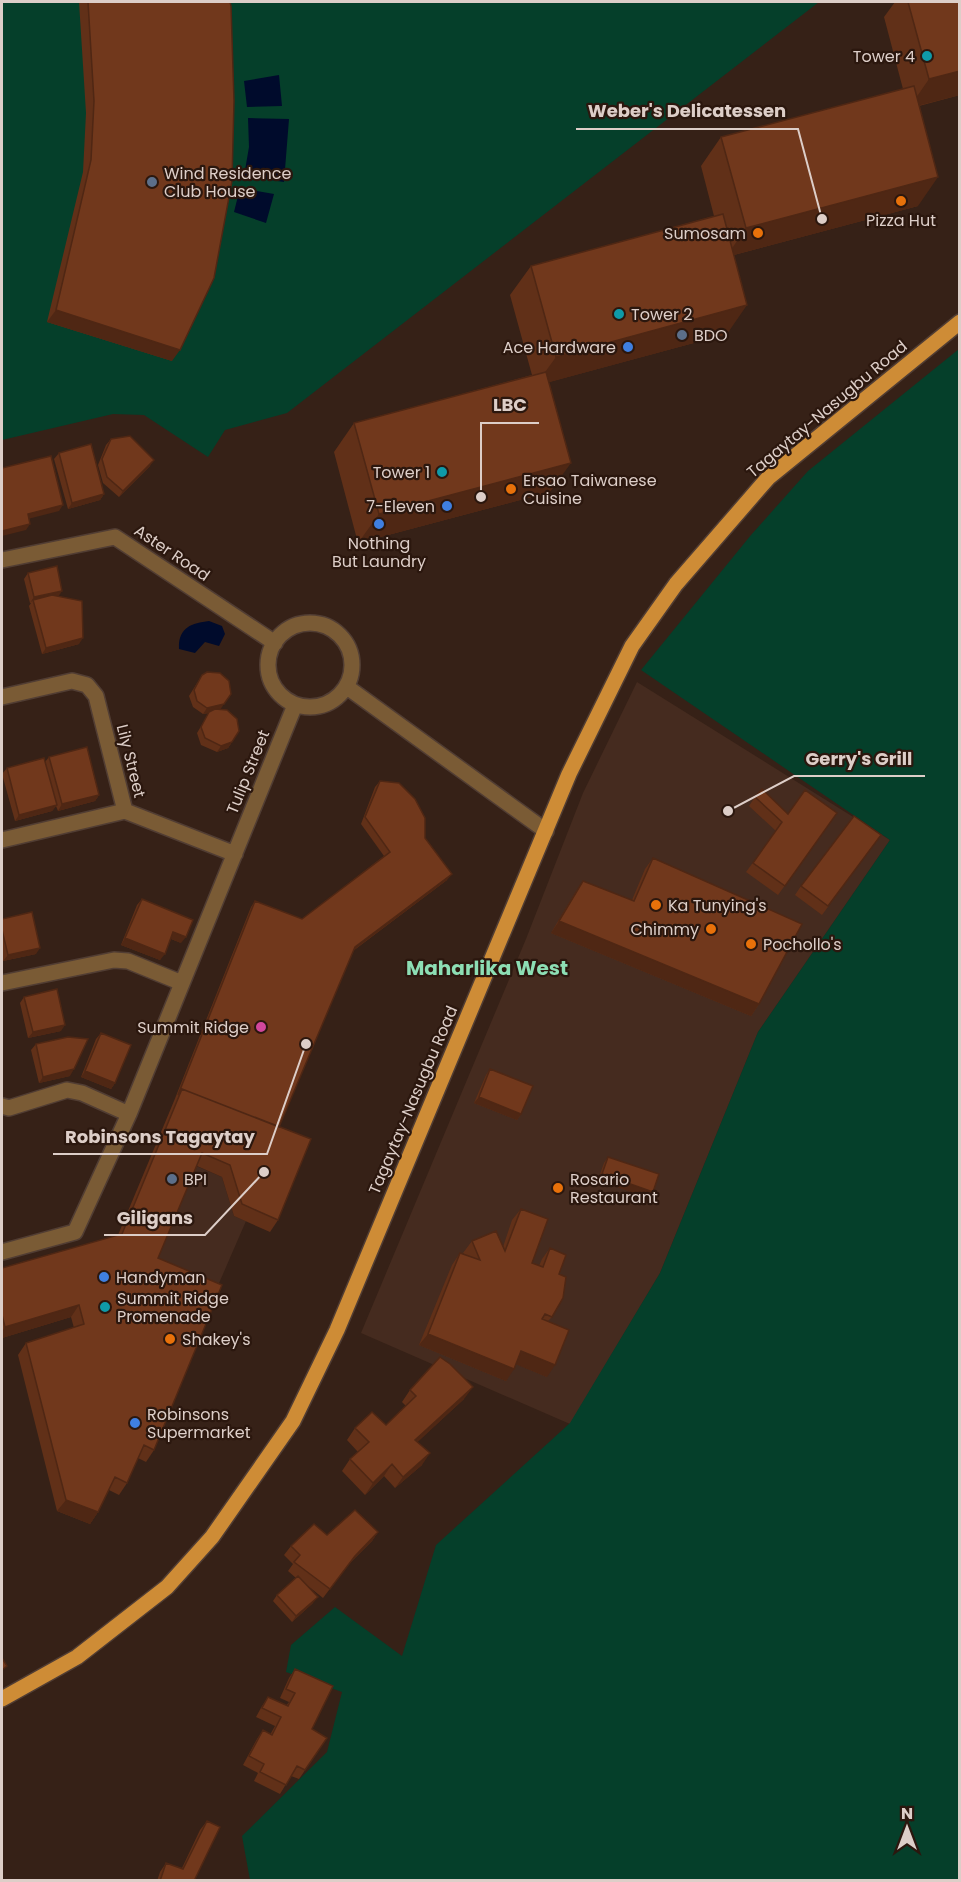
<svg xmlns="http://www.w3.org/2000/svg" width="961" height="1882" viewBox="0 0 961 1882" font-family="Poppins,sans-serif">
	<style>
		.built { fill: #452b1f }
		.green { fill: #053f2a }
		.water { fill: #000b2c }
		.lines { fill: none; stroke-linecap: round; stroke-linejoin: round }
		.minor-casing { stroke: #513d33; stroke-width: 18 }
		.major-casing { stroke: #513d33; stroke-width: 18 }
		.minor { stroke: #7a5b35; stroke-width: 15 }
		.major { stroke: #ce8c36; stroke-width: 15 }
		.wall { fill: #613018 }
		.shaded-wall { fill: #4f2714 }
		.building { fill: #71381c; stroke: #4f2714; stroke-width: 1.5 }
		.culture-dot { fill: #0f9aa8; stroke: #2b170e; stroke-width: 2 }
		.service-dot { fill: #5c6f8a; stroke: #2b170e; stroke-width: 2 }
		.food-dot { fill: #e8710a; stroke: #2b170e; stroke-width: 2 }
		.shop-dot { fill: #3f7fe0; stroke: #2b170e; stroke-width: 2 }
		.hotel-dot { fill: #d1479c; stroke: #2b170e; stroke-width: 2 }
		.labels { text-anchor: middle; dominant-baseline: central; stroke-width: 4.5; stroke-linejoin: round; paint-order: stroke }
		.poi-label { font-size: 16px; fill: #ddcec8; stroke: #2b170e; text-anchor: start }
		.street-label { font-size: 16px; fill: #ddcec8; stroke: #2b170e }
		.quarter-label { font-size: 20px; font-weight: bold; fill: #8ddeb4; stroke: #2b170e }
		.leader { fill: none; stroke: #ddcec8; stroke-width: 2 }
		.callout-dot { fill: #ddcec8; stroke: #2b170e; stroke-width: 2 }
		.callout-label { font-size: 18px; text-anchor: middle; font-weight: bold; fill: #ddcec8; stroke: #2b170e; stroke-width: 4.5; stroke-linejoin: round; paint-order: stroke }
	</style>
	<rect width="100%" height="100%" fill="#362117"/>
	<!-- built -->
	<path class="built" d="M637 682 890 840 758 1032 660 1273 570 1424 361 1333 526 939 583 793Z
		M194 1165 222 1177 234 1216 246 1221 213 1297 150 1270Z"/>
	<!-- green -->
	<path class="green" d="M2 2H819L287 413 225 430 208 457 144 415 113 414 2 440Z
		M959 349V1880H250L242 1836 327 1752 342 1692 286 1672 291 1645 335 1607 402 1656 436 1545 570 1423 660 1273 758 1032 890 840 641 670 751 535 808 471Z"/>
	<!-- water -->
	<path class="water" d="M279 75 282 106 247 107 244 81Z
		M248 118 289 119 284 182 244 176 249 147Z
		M240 188 274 194 266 223 234 212Z
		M209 621 222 626 225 634 219 646 205 642 195 653 179 649C178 628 191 623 209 621Z"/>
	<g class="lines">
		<!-- minor casing -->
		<g class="minor-casing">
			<path id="minor" d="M2 560 115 537 275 643
				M268 665a42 42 0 1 1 84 0a42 42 0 1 1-84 0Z
				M347 687 546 831
				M2 697 72 681 87 685 96 696 125 811
				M125 811 235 854
				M2 840 125 811
				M2 983 114 960 128 961 182 983
				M2 1106 9 1108 67 1090 82 1093 129 1114
				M2 1252 75 1232 129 1114 295 705"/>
		</g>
		<!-- major casing -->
		<g class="major-casing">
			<path id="major" d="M2 1699 77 1657 167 1587 212 1537 293 1421 337 1330 569 774 632 646 676 584 768 478 960 322"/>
		</g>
		<!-- minor -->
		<use href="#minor" class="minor"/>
		<!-- major -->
		<use href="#major" class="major"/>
	</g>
	<!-- wall -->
	<path class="wall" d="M79 2H230L172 361 47 322 83 172 86 113Z
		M895 2H960V95L919 106 918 206 734 255 727 334 549 382 550 492 358 543 334 452 354 423 532 375 510 295 531 266 714 216 701 166 721 137 903 89 884 17Z
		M111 439 150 466 119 497 103 483 98 465 106 445Z
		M59 453 104 494 100 500 68 509 54 459Z
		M28 573 58 596 79 644 42 654 29 606 31 603H30L24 579Z
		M202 675 221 710 232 742 228 748 217 752 201 745 197 733 209 713 203 714 193 707 189 696Z
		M49 757 99 795 95 801 58 811 56 806 52 811 15 821 2 774 7 768 45 762Z
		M380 781 425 838 447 880 353 951 279 1127 278 1220 270 1232 234 1216 222 1177 197 1166 158 1258 154 1450 146 1462 138 1458 127 1483 119 1495 109 1490 98 1512 90 1524 57 1511 18 1355 26 1343 74 1328 71 1317 2 1338V1268L118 1235 174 1101 251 907 255 901 302 919 384 856 361 824 375 787Z
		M755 797 788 814 837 813 778 895 746 872 776 831 749 806Z
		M881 835 822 915 795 895 801 886Z
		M653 858 759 1004 751 1016 551 933 575 893 583 881 632 900 645 869Z
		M142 899 181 943 171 939 160 960 121 945 137 905Z
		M2 919 36 954 3 961 2 954Z
		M24 997 61 1031 28 1038 20 1003Z
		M101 1033 115 1083 111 1089 81 1077 96 1039Z
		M36 1044 70 1076 39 1083 31 1050Z
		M490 1069 521 1114 517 1120 474 1103 486 1075Z
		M608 1157 653 1192 648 1198 598 1180 604 1163Z
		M521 1209 532 1263 539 1266 542 1259 550 1248 559 1274 552 1317 548 1321 547 1377 516 1364 506 1381 419 1345 452 1265 460 1253 464 1254 463 1253 472 1241 503 1247 512 1220Z
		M410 1390 464 1399 417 1442 422 1465 395 1488 384 1476 365 1495 342 1471 350 1459 358 1452 347 1440 355 1428 386 1425 406 1406 402 1402Z
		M378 1532 372 1541 348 1565 323 1598 308 1586 313 1603 292 1622 273 1601 277 1595 296 1578 288 1571 293 1564 284 1555 291 1546 327 1535Z
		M295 1669 312 1729 327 1738 299 1779 291 1776 280 1794 254 1781 258 1773 243 1765 257 1739 263 1730 270 1735 275 1726 256 1717 262 1706 268 1697 286 1706 289 1702 280 1698 289 1678Z
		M207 1821 195 1879 198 1881H157L160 1872 166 1863 182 1868 200 1830Z"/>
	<!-- shaded-wall -->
	<path class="shaded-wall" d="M960 71V95L909 108 929 79Z
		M938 177 918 206 726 257 746 228Z
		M747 305 727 334 535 386 556 357Z
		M56 310 180 350 172 361 47 322Z
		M154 460 150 466 119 497 123 491Z
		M571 463 550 492 358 543 379 514Z
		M104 494 100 500 68 509 72 503Z
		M63 505 59 511 24 520 28 514Z
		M30 524 26 530 2 536V531Z
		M62 591 58 597 33 600 30 603 34 597Z
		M83 638 79 644 42 654 46 648Z
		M224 704 220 710 203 714 207 708Z
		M232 742 228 748 217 752 221 746Z
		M99 795 95 801 58 811 62 804Z
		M57 805 52 811 15 821 19 815Z
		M452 874 447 880 350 953 355 947Z
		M559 921 759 1004 751 1016 551 933Z
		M173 932 186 937 181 943 169 938Z
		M125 938 165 954 160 960 121 945Z
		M40 948 36 954 3 961 8 955Z
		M65 1025 61 1031 28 1038 33 1032Z
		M74 1069 70 1076 39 1083 43 1077Z
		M85 1071 115 1083 111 1089 81 1077Z
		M479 1097 521 1114 517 1120 474 1103Z
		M602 1174 653 1192 648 1198 598 1180Z
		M79 1305 71 1317 2 1338V1332L5 1327Z
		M428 1334 514 1369 506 1381 419 1345Z
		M521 1351 555 1365 547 1377 513 1363Z
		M473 1387 464 1399 407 1452 415 1440Z
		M430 1453 422 1465 395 1488 403 1477Z
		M392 1464 384 1476 365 1495 373 1483Z
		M66 1500 98 1512 90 1524 57 1511Z
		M378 1532 372 1541 348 1565 323 1598 355 1556Z
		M318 1597 313 1603 292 1622 296 1616Z"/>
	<!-- building -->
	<path class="building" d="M88 2H230L231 6 234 101 232 181 214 278 180 350 56 310 91 160 94 101Z
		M908 2H960V71L929 79Z
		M914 86 938 177 746 228 721 137Z
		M723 214 747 305 556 357 531 266Z
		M546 372 571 463 379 514 354 423Z
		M130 436 154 460 123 491 107 477 102 459 111 439Z
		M91 444 104 494 72 503 59 453Z
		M51 456 63 505 28 514 30 524 2 531V468Z
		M57 566 62 591 34 597 28 573Z
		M52 595 82 601 83 638 46 648 33 600Z
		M207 672 220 673 229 681 231 694 224 704 207 708 197 701 194 690 202 675Z
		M215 709 227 710 237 719 239 731 232 742 221 746 205 738 201 727 209 712Z
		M87 747 99 795 62 804 49 757Z
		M44 758 57 805 19 815 7 768Z
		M380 781 399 783 415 799 425 818V838L452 874 355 947 279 1127 182 1089 178 1095 255 901 302 919 390 852 365 817Z
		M762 789 788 814 805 790 837 813 785 886 753 863 782 822 755 797Z
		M854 816 881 835 828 906 801 886Z
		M653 858 802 924 759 1004 559 921 583 881 634 901Z
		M142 899 193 920 186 937 173 932 165 954 125 938Z
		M32 912 40 948 8 955 2 930V919Z
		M57 989 65 1025 33 1032 24 997Z
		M101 1033 131 1045 115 1083 85 1071Z
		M68 1037 88 1039 74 1069 43 1077 36 1044Z
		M490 1069 533 1086 521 1114 479 1097Z
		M182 1089 311 1139 278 1220 242 1204 230 1165 202 1153 158 1258 222 1285 154 1450 144 1445 127 1483 115 1477 98 1512 66 1500 26 1343 84 1324 79 1305 5 1327 2 1315V1268L122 1234Z
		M608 1157 659 1174 653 1192 602 1174Z
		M521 1209 548 1219 532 1263 543 1267 550 1248 566 1255 559 1274 566 1277 563 1298 552 1317 545 1314 542 1319 569 1330 555 1365 521 1351 514 1369 428 1334 460 1253 480 1260 472 1241 496 1231 505 1251Z
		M440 1357 450 1364 473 1387 415 1440 430 1453 403 1477 392 1464 373 1483 350 1459 369 1442 355 1428 372 1412 386 1425 416 1396 410 1390Z
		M355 1510 378 1532 355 1556 330 1589 294 1562 300 1555 291 1546 314 1524 327 1535Z
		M298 1576 318 1597 296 1616 277 1595Z
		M2 1658 7 1666 2 1670Z
		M295 1669 333 1686 312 1729 327 1738 305 1770 297 1766 286 1785 260 1772 264 1764 249 1756 263 1730 272 1735 281 1717 262 1708 268 1697 288 1706 295 1693 286 1689Z
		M207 1821 220 1827 195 1879 198 1881H160L166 1863 183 1869Z"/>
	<!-- markers -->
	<g class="culture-dot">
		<circle cx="927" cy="56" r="6"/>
		<circle cx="619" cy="314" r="6"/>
		<circle cx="442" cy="472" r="6"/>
		<circle cx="105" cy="1307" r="6"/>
	</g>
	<g class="service-dot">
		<circle cx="152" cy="182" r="6"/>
		<circle cx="682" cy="335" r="6"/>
		<circle cx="172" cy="1179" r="6"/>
	</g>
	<g class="food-dot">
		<circle cx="901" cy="201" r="6"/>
		<circle cx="758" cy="233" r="6"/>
		<circle cx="511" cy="489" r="6"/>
		<circle cx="656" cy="905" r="6"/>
		<circle cx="711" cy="929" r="6"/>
		<circle cx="751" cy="944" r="6"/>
		<circle cx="558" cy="1188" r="6"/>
		<circle cx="170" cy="1339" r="6"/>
	</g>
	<g class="shop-dot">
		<circle cx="628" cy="347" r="6"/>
		<circle cx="447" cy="506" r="6"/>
		<circle cx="379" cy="524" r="6"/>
		<circle cx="104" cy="1277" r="6"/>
		<circle cx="135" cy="1423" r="6"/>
	</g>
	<circle class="hotel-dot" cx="261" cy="1027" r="6"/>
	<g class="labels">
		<!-- poi labels -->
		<g class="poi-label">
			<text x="915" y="56" text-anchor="end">Tower 4</text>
			<text x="164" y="173">Wind Residence<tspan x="164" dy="18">Club House</tspan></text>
			<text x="901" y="220" text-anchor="middle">Pizza Hut</text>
			<text x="746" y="233" text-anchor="end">Sumosam</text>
			<text x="631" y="314">Tower 2</text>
			<text x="694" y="335">BDO</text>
			<text x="616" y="347" text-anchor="end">Ace Hardware</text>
			<text x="430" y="472" text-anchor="end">Tower 1</text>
			<text x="523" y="480">Ersao Taiwanese<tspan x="523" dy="18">Cuisine</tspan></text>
			<text x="435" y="506" text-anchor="end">7-Eleven</text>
			<text x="379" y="543" text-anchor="middle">Nothing<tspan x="379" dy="18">But Laundry</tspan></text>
			<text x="668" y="905">Ka Tunying's</text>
			<text x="699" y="929" text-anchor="end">Chimmy</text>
			<text x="763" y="944">Pochollo's</text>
			<text x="249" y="1027" text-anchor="end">Summit Ridge</text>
			<text x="184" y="1179">BPI</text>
			<text x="570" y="1179">Rosario<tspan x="570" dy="18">Restaurant</tspan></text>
			<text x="116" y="1277">Handyman</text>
			<text x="117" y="1298">Summit Ridge<tspan x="117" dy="18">Promenade</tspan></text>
			<text x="182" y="1339">Shakey's</text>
			<text x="147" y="1414">Robinsons<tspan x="147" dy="18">Supermarket</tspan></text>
		</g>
		<!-- street labels -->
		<g class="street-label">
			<text transform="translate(827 409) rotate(-40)">Tagaytay-Nasugbu Road</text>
			<text transform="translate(172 553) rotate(34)">Aster Road</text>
			<text transform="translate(131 761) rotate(76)">Lily Street</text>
			<text transform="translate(248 772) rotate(-68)">Tulip Street</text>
			<text transform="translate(413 1100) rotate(-67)">Tagaytay-Nasugbu Road</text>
		</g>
		<!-- quarter labels -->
		<g class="quarter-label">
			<text x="487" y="968">Maharlika West</text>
		</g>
	</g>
	<!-- callouts -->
	<path class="leader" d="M822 219L798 129H576M481 497L481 423H539M728 811L794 776H925M306 1044L267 1154H53M264 1172L205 1235H104"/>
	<g class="callout-dot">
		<circle cx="822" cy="219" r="6"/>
		<circle cx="481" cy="497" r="6"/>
		<circle cx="728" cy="811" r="6"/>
		<circle cx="306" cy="1044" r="6"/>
		<circle cx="264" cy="1172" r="6"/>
	</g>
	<g class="callout-label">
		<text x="687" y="117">Weber's Delicatessen</text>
		<text x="510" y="411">LBC</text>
		<text x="859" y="765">Gerry's Grill</text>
		<text x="160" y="1143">Robinsons Tagaytay</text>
		<text x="155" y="1224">Giligans</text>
	</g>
	<!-- border -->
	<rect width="961" height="1882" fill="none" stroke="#ddcec8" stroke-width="6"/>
	<!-- north arrow -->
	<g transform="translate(907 1828)" stroke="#2b170e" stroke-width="4.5" paint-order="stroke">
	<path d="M0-4.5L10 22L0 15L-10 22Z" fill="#ddcec8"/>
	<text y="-9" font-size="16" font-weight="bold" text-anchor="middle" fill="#ddcec8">N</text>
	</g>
</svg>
